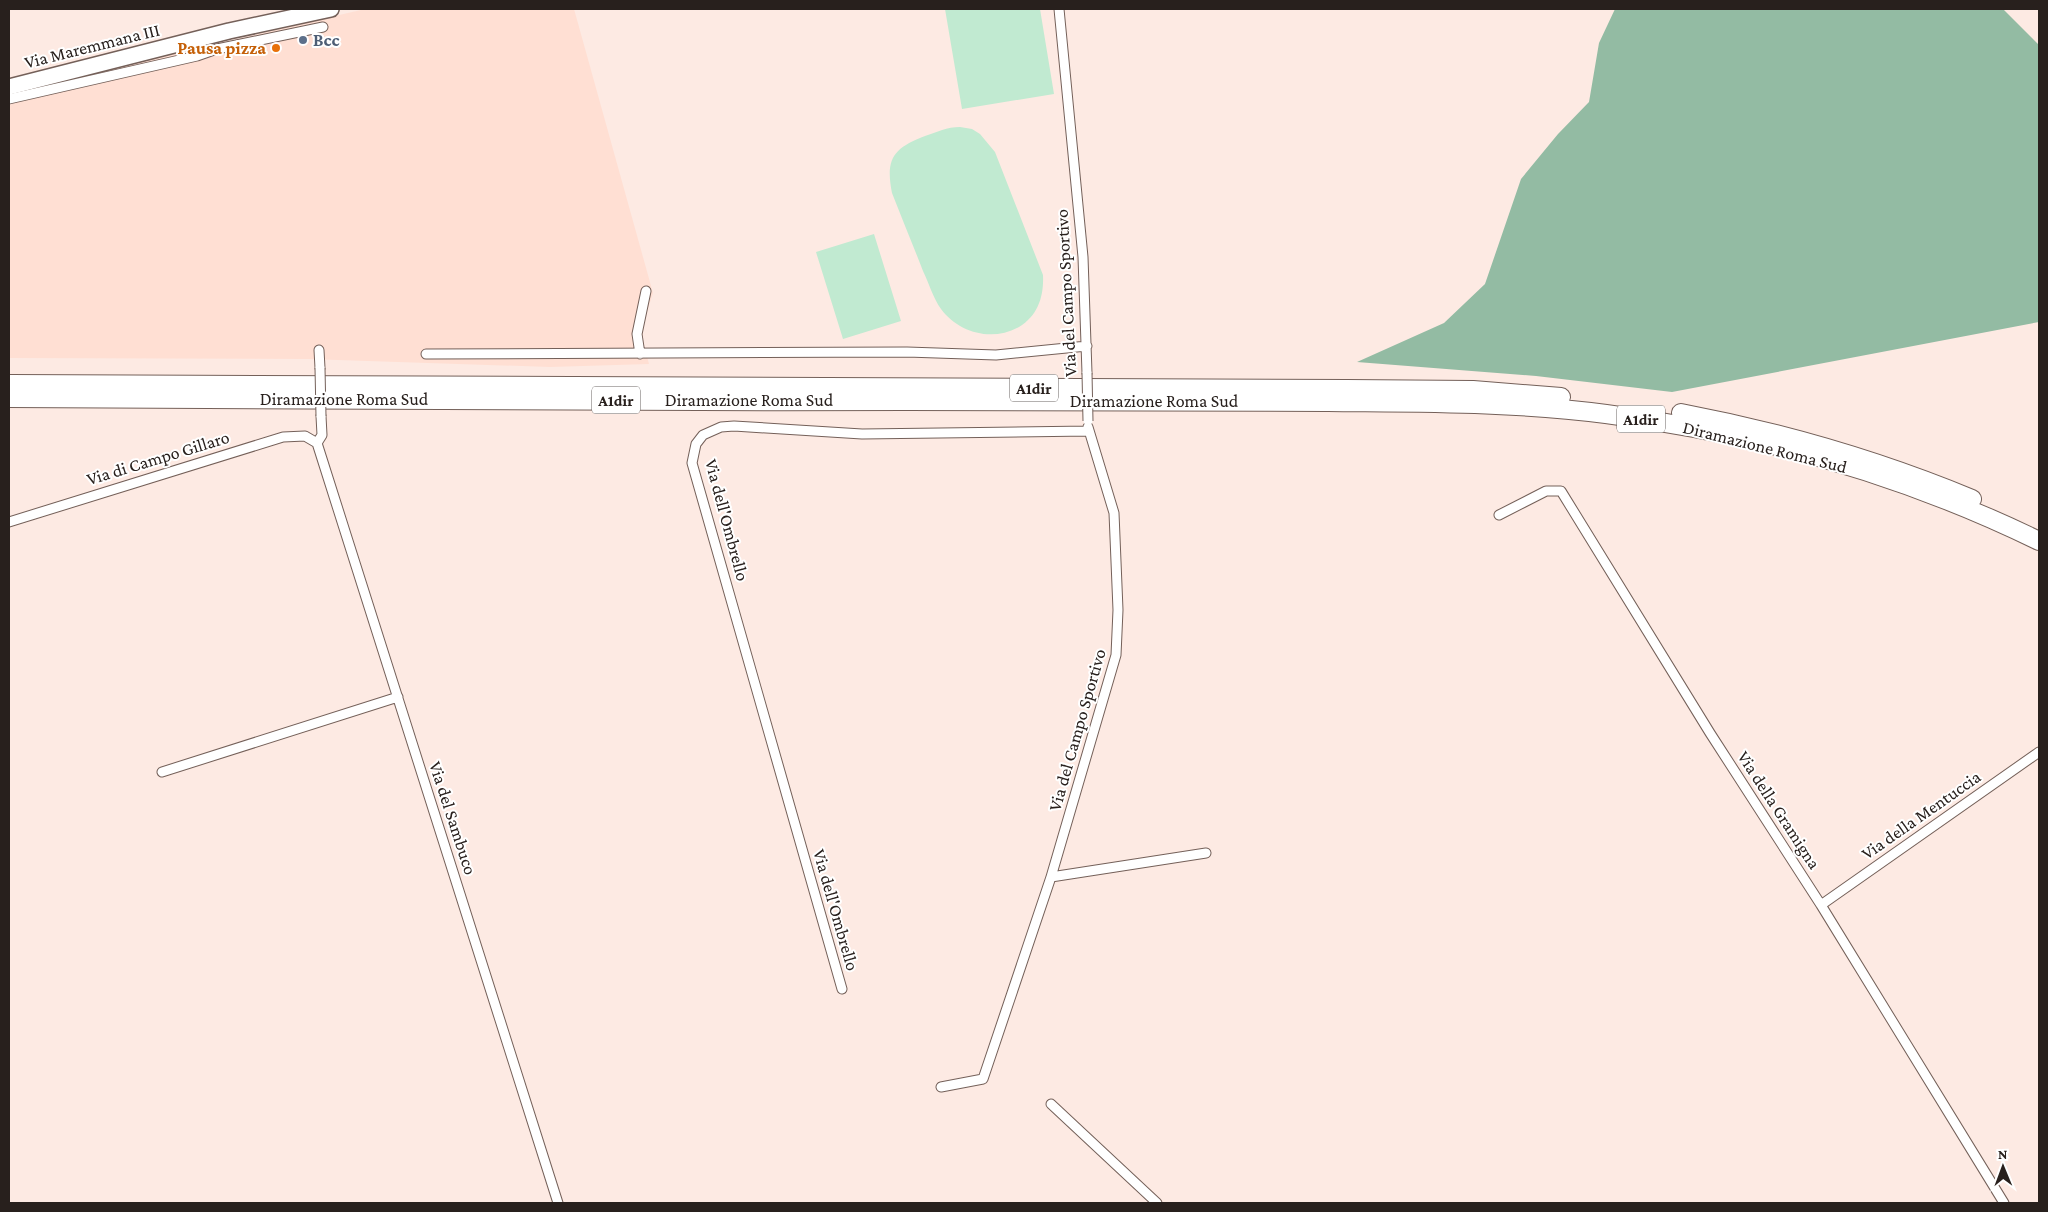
<svg xmlns="http://www.w3.org/2000/svg" width="2048" height="1212" viewBox="0 0 2048 1212" font-family="'Crimson Pro',serif">
	<style>
		.built { fill: #ffdfd3 }
		.green { fill: #c1ead1 }
		.forest { fill: #93bba3 }
		.lines { fill: none; stroke-linecap: round; stroke-linejoin: round }
		.street-casing { stroke: #746059; stroke-width: 11 }
		.primary-casing { stroke: #746059; stroke-width: 18 }
		.highway-casing { stroke: #746059; stroke-width: 20 }
		.street { stroke: #fff; stroke-width: 9 }
		.primary { stroke: #fff; stroke-width: 15 }
		.highway { stroke: #fff; stroke-width: 18 }
		.street-bridge-casing { stroke: #746059; stroke-width: 11; stroke-linecap: butt }
		.street-bridge { stroke: #fff; stroke-width: 9 }
		.service-dot { fill: #5c6f8a; stroke: #fff; stroke-width: 2 }
		.food-dot { fill: #e8710a; stroke: #fff; stroke-width: 2 }
		.labels { text-anchor: middle; dominant-baseline: central; stroke-width: 4; stroke-linejoin: round; paint-order: stroke }
		.shield { fill: #fff; stroke: #686361; stroke-width: 1 }
		.shield-label { font-size: 16px; font-weight: bold; fill: #28201d }
		.service-label { font-size: 18px; font-weight: bold; fill: #4e5e75; stroke: #fff; text-anchor: start }
		.street-label { font-size: 18px; fill: #28201d; stroke: #fff }
		.food-label { font-size: 18px; font-weight: bold; fill: #c56008; stroke: #fff; text-anchor: end }
	</style>
	<rect width="100%" height="100%" fill="#fdeae3"/>
	<!-- built -->
	<path class="built" d="M365 9H574L653 293 643 324V341L649 364 550 367 308 359 9 358V92Z"/>
	<!-- green -->
	<path class="green" d="M945 9H1040L1054 94 962 109Z
		M960 127 972 129 980 134 995 152 1043 275C1044 296 1038 316 1019 327 992 342 959 333 941 309 933 298 929 283 923 271 913 245 902 219 892 193 885 158 894 148 925 136 937 132 947 127 960 127Z
		M874 234 901 321 843 339 816 252Z"/>
	<!-- forest -->
	<path class="forest" d="M1615 9H2003L2039 45V322L1672 392 1536 376 1357 362 1444 323 1485 284 1521 179 1558 134 1589 102 1599 43Z"/>
	<g class="lines">
		<!-- street casing -->
		<g class="street-casing">
			<path id="street" d="M1059 9 1083 257 1087 373
				M9 99 197 56 217 49 323 27
				M319 350 320 368
				M426 354 907 352 996 355 1087 346
				M640 354 637 334 646 291
				M317 443 558 1203
				M317 443 322 435 321 416
				M1499 515 1546 491H1561L1710 733 1821 905 2004 1203
				M9 522 283 437 305 436 317 443
				M162 772 398 697
				M1051 877 1206 853
				M1821 905 2039 752
				M842 989 692 463 696 444 703 435 721 427 734 426 862 434 1089 431
				M941 1087 983 1079 1051 877 1116 655 1118 610 1114 513 1088 427
				M1051 1104 1157 1203"/>
		</g>
		<!-- primary casing -->
		<g class="primary-casing">
			<path id="primary" d="M9 87 229 31 331 9"/>
		</g>
		<!-- highway casing -->
		<g class="highway-casing">
			<path id="highway" d="M9 384 1348 389 1473 390 1561 397
				M9 398C308 399 607 402 906 401 1046 401 1187 401 1328 402 1421 403 1514 402 1606 414 1755 433 1904 475 2039 541
				M1681 413C1781 432 1878 460 1972 499"/>
		</g>
		<!-- street -->
		<use href="#street" class="street"/>
		<!-- primary -->
		<use href="#primary" class="primary"/>
		<!-- highway -->
		<use href="#highway" class="highway"/>
		<!-- street-bridge casing -->
		<g class="street-bridge-casing">
			<path id="street-bridge" d="M320 368 321 416
				M1087 373 1088 421"/>
		</g>
		<!-- street-bridge -->
		<use href="#street-bridge" class="street-bridge"/>
	</g>
	<!-- markers -->
	<circle class="service-dot" cx="303" cy="40" r="5"/>
	<circle class="food-dot" cx="276" cy="48" r="5"/>
	<g class="labels">
		<!-- shield labels -->
		<g class="shield">
			<rect x="1010" y="374.5" width="48" height="27" rx="4"/>
			<rect x="592" y="386.5" width="48" height="27" rx="4"/>
			<rect x="1617" y="405.5" width="48" height="27" rx="4"/>
		</g>
		<g class="shield-label">
			<text x="1034" y="388">A1dir</text>
			<text x="616" y="400">A1dir</text>
			<text x="1641" y="419">A1dir</text>
		</g>
		<!-- service labels -->
		<g class="service-label">
			<text x="313" y="40">Bcc</text>
		</g>
		<!-- street labels -->
		<g class="street-label">
			<text transform="translate(92 46) rotate(-14)">Via Maremmana III</text>
			<text transform="translate(1066 293) rotate(-93)">Via del Campo Sportivo</text>
			<text x="344" y="399">Diramazione Roma Sud</text>
			<text x="749" y="400">Diramazione Roma Sud</text>
			<text x="1154" y="401">Diramazione Roma Sud</text>
			<text transform="translate(1765 447) rotate(14)">Diramazione Roma Sud</text>
			<text transform="translate(158 458) rotate(-17)">Via di Campo Gillaro</text>
			<text transform="translate(727 520) rotate(75)">Via dell'Ombrello</text>
			<text transform="translate(1077 730) rotate(-74)">Via del Campo Sportivo</text>
			<text transform="translate(1779 810) rotate(57)">Via della Gramigna</text>
			<text transform="translate(1921 815) rotate(-35)">Via della Mentuccia</text>
			<text transform="translate(453 818) rotate(72)">Via del Sambuco</text>
			<text transform="translate(836 910) rotate(74)">Via dell'Ombrello</text>
		</g>
		<!-- food labels -->
		<g class="food-label">
			<text x="266" y="48">Pausa pizza</text>
		</g>
	</g>
	<!-- border -->
	<rect width="2048" height="1212" fill="none" stroke="#28201d" stroke-width="20"/>
	<!-- north arrow -->
	<g transform="translate(2003 1167) rotate(359)" stroke="#ffffff" stroke-width="4" paint-order="stroke">
	<path d="M0-4L9 19L0 12L-9 19Z" fill="#28201d"/>
	<text y="-8" font-size="14" font-weight="bold" text-anchor="middle" fill="#28201d">N</text>
	</g>
</svg>
